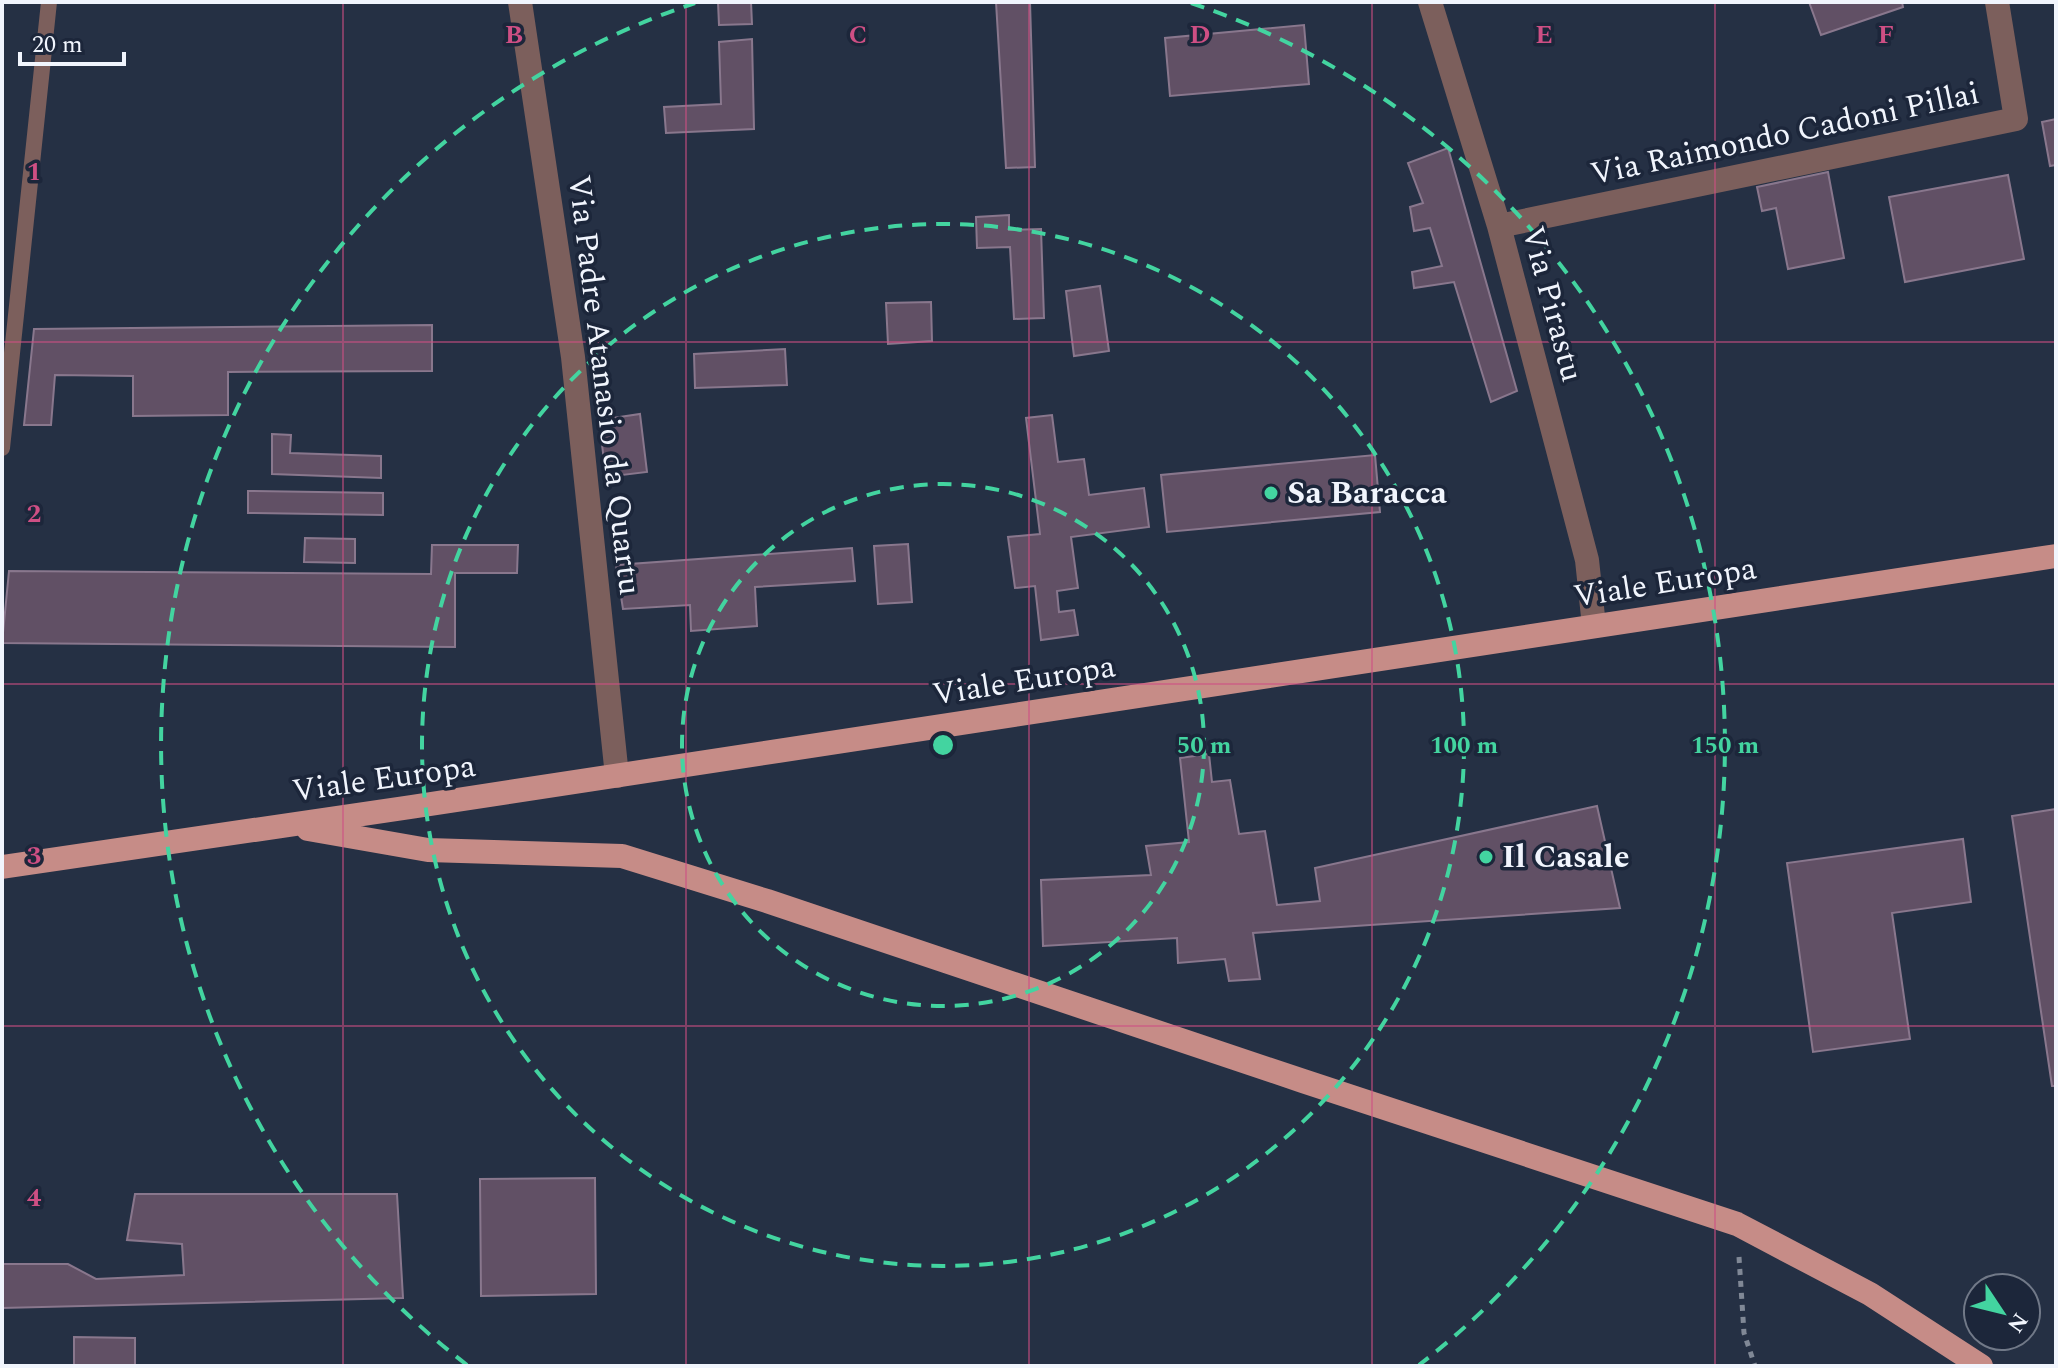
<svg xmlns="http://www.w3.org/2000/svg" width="2058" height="1368" viewBox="0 0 2058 1368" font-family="Spectral,serif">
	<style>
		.building { fill: #615065; stroke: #89778d; stroke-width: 2 }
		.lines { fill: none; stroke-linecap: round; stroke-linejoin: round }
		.path { stroke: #808896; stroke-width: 5; stroke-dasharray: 6 6; stroke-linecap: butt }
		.lane { stroke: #7c5f5c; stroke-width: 16 }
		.street { stroke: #7c5f5c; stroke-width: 24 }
		.primary { stroke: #c68c87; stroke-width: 24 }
		.grid { fill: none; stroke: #ce4f84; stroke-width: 2; stroke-opacity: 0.55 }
		.ring { fill: none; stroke: #43d4a0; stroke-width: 4; stroke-dasharray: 14 10 }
		.poi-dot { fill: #43d4a0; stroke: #1c263a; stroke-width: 3 }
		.labels { text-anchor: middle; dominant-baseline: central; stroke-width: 7; stroke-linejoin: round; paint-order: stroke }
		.street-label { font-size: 32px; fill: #f1f5fd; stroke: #1c263a }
		.poi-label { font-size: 32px; font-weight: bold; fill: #f1f5fd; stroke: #1c263a; text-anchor: start }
		.grid-label { font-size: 26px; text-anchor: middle; font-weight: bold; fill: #ce4f84; stroke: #1c263a; stroke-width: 7; stroke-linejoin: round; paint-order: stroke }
		.centre { fill: #43d4a0; stroke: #1c263a; stroke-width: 4 }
		.ring-label { font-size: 24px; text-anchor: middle; font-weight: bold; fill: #43d4a0; stroke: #1c263a; stroke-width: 7; stroke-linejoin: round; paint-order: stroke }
	</style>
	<rect width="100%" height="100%" fill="#253044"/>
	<!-- building -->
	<path class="building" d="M718 2H751L752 24 719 25Z
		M996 2H1030L1035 167 1006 168Z
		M1809 2H1902L1903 7 1821 35Z
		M1304 25 1309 84 1170 96 1165 38Z
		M752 39 754 129 666 133 664 107 721 104 719 42Z
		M2056 119V165L2050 166 2042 122Z
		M1448 148 1517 391 1491 402 1454 282 1414 288 1412 272 1442 266 1430 228 1414 231 1410 207 1423 203 1408 163Z
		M1828 172 1844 258 1788 269 1776 208 1762 211 1757 187Z
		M2008 175 2024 259 1905 282 1889 197Z
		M1009 215V230L1041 229 1044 318 1014 319 1010 247 977 248 976 217Z
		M1100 286 1109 351 1074 356 1066 291Z
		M931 302 932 341 888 344 886 303Z
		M432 325V371L228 372V415L133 416V376L55 375 51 425H24L34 329Z
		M785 349 787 385 695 388 694 354Z
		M640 414 647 472 606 477 599 420Z
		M1052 415 1058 462 1084 459 1089 495 1144 488 1149 527 1071 537 1078 588 1057 591 1059 612 1074 610 1078 635 1041 640 1035 586 1015 588 1008 537 1040 534 1026 418Z
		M272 434 291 435 290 453 381 456V478L272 474Z
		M1375 455 1380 512 1167 532 1161 475Z
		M248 491 383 493V515L248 513Z
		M305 538 355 539V563L304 562Z
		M908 544 912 602 878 604 874 546Z
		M432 545H518L517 573H455V647L2 643 9 571 431 574Z
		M852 548 855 581 755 587 757 626 691 631 690 605 623 609 616 565Z
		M1209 754 1212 782 1230 780 1239 834 1265 831 1277 905 1320 901 1315 868 1597 806 1620 908 1253 933 1260 979 1229 981 1225 959 1178 963 1177 938 1043 946 1041 880 1151 875 1146 846 1189 842 1180 758Z
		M2056 809V1086H2052L2012 816Z
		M1963 839 1971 902 1892 913 1910 1039 1813 1052 1787 863Z
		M595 1178 596 1294 481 1296 480 1179Z
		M135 1194H397L403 1298 2 1308V1264H68L96 1279 184 1275 182 1244 127 1240Z
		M74 1337 135 1338V1366H74Z"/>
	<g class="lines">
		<!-- path -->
		<path class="path" d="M1739 1257 1744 1333 1755 1366"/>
		<!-- lane -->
		<path class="lane" d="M2 448 49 2"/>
		<!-- street -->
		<path class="street" d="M520 2 573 357 617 776
			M1430 2 1499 226 1587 560 1594 626
			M1499 226 2016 119 1997 2"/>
		<!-- primary -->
		<path class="primary" d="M308 829 428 850 622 856 767 901 1303 1081 1737 1224 1870 1294 1981 1366
			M2 867 411 807 2056 556"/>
	</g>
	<!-- grid -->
	<path class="grid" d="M343 2V1366M686 2V1366M1029 2V1366M1372 2V1366M1715 2V1366M2 342H2056M2 684H2056M2 1026H2056"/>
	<!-- distance rings -->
	<g class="ring">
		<circle cx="943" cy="745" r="261"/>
		<circle cx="943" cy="745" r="521"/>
		<path d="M467 1365A782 782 0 0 1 695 3M1191 3A782 782 0 0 1 1419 1365"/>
	</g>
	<!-- markers -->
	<g class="poi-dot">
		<circle cx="1271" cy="493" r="8"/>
		<circle cx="1486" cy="857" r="8"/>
	</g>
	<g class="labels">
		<!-- street labels -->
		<g class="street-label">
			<text transform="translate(1785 134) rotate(-12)">Via Raimondo Cadoni Pillai</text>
			<text transform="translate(1552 304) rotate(75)">Via Pirastu</text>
			<text transform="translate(604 385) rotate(83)">Via Padre Atanasio da Quartu</text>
			<text transform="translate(1665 583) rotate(-9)">Viale Europa</text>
			<text transform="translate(1024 681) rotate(-9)">Viale Europa</text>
			<text transform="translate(384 779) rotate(-8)">Viale Europa</text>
		</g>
		<!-- poi labels -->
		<g class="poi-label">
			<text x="1287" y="493">Sa Baracca</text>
			<text x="1502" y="857">Il Casale</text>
		</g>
	</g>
	<g class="grid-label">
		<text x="514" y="43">B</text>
		<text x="858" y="43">C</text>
		<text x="1200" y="43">D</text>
		<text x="1544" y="43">E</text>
		<text x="1886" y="43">F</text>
		<text x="34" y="180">1</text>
		<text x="34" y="522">2</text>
		<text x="34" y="864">3</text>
		<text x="34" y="1206">4</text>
	</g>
	<circle cx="943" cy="745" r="12" class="centre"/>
	<g class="ring-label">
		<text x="1204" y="753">50 m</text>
		<text x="1464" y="753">100 m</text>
		<text x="1725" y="753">150 m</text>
	</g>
	<!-- border -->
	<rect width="2058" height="1368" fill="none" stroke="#f1f5fd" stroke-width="8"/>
	<!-- north arrow -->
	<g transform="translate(2002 1312) rotate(125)"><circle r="38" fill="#1c263a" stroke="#717988" stroke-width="2"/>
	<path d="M0-6L14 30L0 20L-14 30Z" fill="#43d4a0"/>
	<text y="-12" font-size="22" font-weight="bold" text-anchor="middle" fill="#f1f5fd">N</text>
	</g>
	<!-- scale -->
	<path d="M20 52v12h104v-12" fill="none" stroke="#f1f5fd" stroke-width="4"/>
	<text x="32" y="52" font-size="24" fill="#f1f5fd" stroke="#1c263a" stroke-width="6" paint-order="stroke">20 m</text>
</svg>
